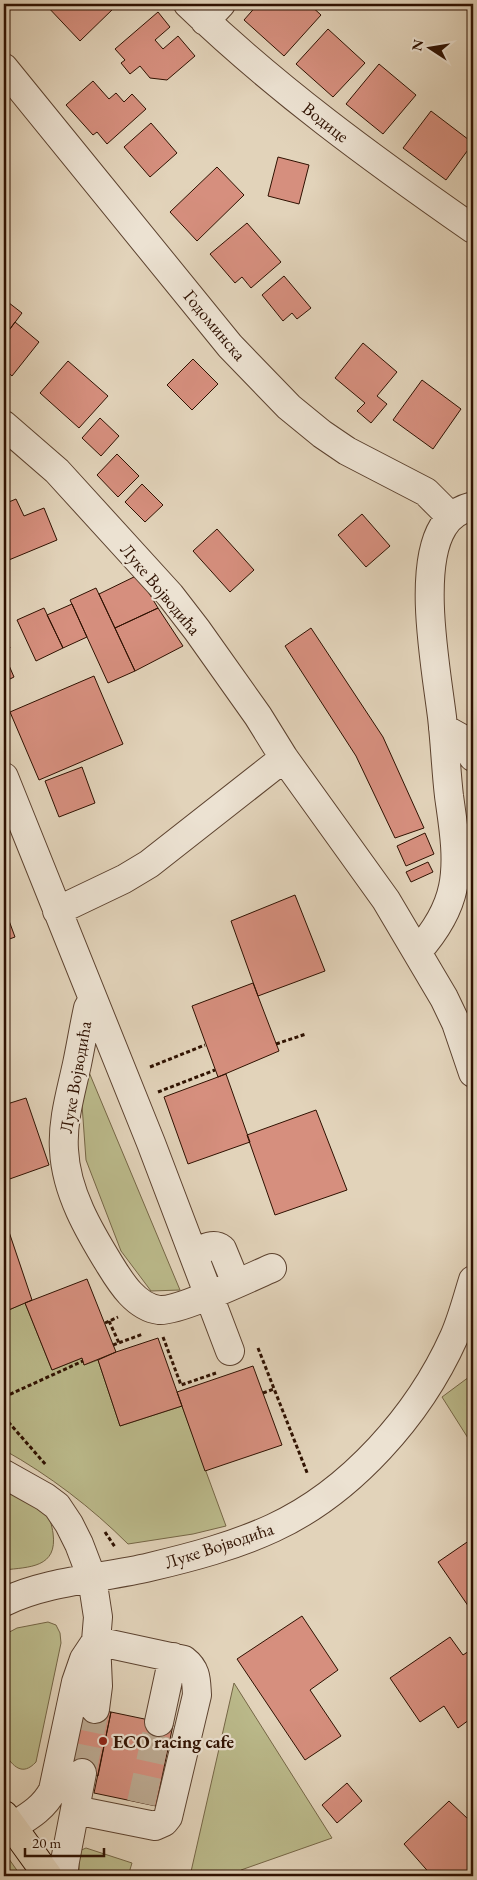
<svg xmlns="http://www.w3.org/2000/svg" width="477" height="1880" viewBox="0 0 477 1880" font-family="'EB Garamond',serif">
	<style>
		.green { fill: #bbba8b; stroke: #756646 }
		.building { fill: #d68f7e; stroke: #2f1101 }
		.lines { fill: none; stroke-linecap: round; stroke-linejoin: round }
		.minor-tunnel { stroke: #beac95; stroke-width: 28; stroke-dasharray: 28 14; stroke-linecap: butt }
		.minor-casing { stroke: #5c422f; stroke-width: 30 }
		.major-casing { stroke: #2f1101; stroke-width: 30 }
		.path { stroke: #2f1101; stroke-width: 3; stroke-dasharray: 4 2.5; stroke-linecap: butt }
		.minor { stroke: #ece2d2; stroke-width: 28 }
		.major { stroke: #e2d3ba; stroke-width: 28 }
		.poi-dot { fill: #8f2418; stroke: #ece2d2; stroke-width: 2 }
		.labels { text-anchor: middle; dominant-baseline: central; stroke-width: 4.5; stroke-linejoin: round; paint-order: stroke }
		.street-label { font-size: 18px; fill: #2f1101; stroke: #ece2d2 }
		.poi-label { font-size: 18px; font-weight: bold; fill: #2f1101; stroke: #ece2d2; text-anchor: start }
	</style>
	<rect width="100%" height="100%" fill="#e2d3ba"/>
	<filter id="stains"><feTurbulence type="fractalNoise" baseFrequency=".004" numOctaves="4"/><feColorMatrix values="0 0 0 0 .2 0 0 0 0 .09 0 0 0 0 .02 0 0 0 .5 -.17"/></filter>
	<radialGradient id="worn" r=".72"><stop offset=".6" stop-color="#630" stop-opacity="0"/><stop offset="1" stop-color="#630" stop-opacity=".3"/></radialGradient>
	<!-- green -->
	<path class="green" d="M86 1065 180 1290 151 1291 121 1251 86 1160 81 1091Z
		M25 1303 52 1370 82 1358 84 1365 98 1360 120 1426 182 1406 226 1526 193 1534 128 1544C92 1508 49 1475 4 1450V1312Z
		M473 1374V1446L442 1397Z
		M4 1491C17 1497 33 1503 45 1512 50 1516 52 1527 53 1533 58 1568 29 1567 4 1570Z
		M48 1622 56 1625 60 1633 61 1643 36 1762C22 1777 13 1766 4 1753V1635L17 1628Z
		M234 1683 332 1838 241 1870 237 1876H190Z
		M86 1848 132 1863 128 1876H81L79 1873V1851Z
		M4 1852 21 1876H4Z"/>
	<!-- building -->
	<path class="building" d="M4 4H17L4 15Z
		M45 4H112L115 7 80 41Z
		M258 4H283L289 9 294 4H309L321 15 284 56 244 20Z
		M158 12 170 27 155 40 163 49 178 36 195 56 167 80 150 78 140 66 130 74 121 63 125 60 115 49Z
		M328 29 365 63 333 97 296 64Z
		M379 64 416 95 383 134 346 104Z
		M93 81 109 99 116 93 124 102 132 94 146 109 107 144 97 132 93 135 66 105Z
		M431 111 473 143 446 180 403 148Z
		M151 123 177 153 150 177 124 147Z
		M278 157 309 165 299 204 268 196Z
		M217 167 244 195 197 241 170 212Z
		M247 223 281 262 251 288 242 277 235 283 210 254Z
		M284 276 311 308 297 319 292 313 283 321 262 295Z
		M4 299 22 313 4 337Z
		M15 322 39 342 12 376 4 369V337Z
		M363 343 397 372 377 396 387 404 371 423 357 411 365 403 335 378Z
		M193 359 218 384 192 410 167 385Z
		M68 361 108 396 79 428 40 393Z
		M422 380 461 409 433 449 393 420Z
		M100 418 119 436 101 456 82 438Z
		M117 454 139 476 118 497 97 475Z
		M142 484 163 505 145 522 125 502Z
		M16 499 24 516 44 508 57 540 4 562V504Z
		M362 514 390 546 366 567 338 535Z
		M217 529 254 570 230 592 193 551Z
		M138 575 158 608 115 628 99 594Z
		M96 588 135 671 108 683 70 600Z
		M473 592V607L468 594Z
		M72 604 87 637 63 648 47 615Z
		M44 608 63 648 36 661 17 620Z
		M158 608 183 646 135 671 115 628Z
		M311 628 383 737 424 828 395 838 356 756 285 646Z
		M4 635 10 648 4 650Z
		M4 654 14 677 4 682Z
		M94 676 123 744 39 780 10 712Z
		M82 767 95 803 59 817 45 781Z
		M425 833 434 854 406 866 397 846Z
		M428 862 433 872 411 882 406 872Z
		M295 895 325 971 258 996 231 921Z
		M4 907 15 937 4 941Z
		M253 983 279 1051 218 1077 192 1006Z
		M226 1074 250 1142 188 1164 164 1097Z
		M26 1098 49 1165 4 1181V1105Z
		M316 1110 347 1190 275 1215 247 1135Z
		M4 1217 32 1300 4 1312Z
		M87 1279 116 1352 84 1365 82 1358 52 1370 25 1303Z
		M158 1338 182 1406 120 1426 98 1360 116 1352Z
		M253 1366 282 1445 205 1471 177 1392Z
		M473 1538V1613L438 1562Z
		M302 1616 338 1670 310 1690 341 1736 305 1760 237 1659Z
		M450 1637 463 1655 472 1649 473 1651V1717L458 1728 444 1706 420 1722 390 1678Z
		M60 1702 111 1712 98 1776 46 1765Z
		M111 1712 173 1725 156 1806 94 1793Z
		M347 1783 362 1801 337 1823 322 1805Z
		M449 1801 468 1819 473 1814V1876H432L404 1844Z"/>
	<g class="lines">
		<!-- minor-tunnel -->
		<path class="minor-tunnel" d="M82 1773 95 1709
			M141 1803 159 1722"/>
		<!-- minor casing -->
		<g class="minor-casing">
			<path id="minor" d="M188 4C275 88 374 160 473 229
				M205 21 221 4
				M4 68 230 346 289 407 322 434 347 451 426 492 451 517
				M4 425 57 471 170 595 197 630 258 716 284 758 386 900 444 998 456 1023 473 1073
				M443 728 461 738 473 757
				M4 777 151 1143 230 1351
				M57 911 124 879 149 864 284 758
				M417 952C434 933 448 912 453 887 459 858 453 825 449 796 446 770 445 743 442 717 436 668 417 569 443 527 450 515 461 509 473 506
				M93 999 88 1008C84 1026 81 1045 77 1064 71 1092 62 1121 64 1150 66 1192 89 1231 110 1265 121 1283 136 1307 159 1310 178 1312 251 1277 272 1268
				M194 1254C203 1249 213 1242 222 1249L236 1283
				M4 1474 45 1497 57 1506 69 1524 79 1544 92 1578 98 1617 96 1641 98 1686 95 1709
				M4 1602C46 1581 104 1578 150 1567 192 1557 234 1546 273 1528 351 1492 419 1415 454 1337 462 1319 467 1299 473 1280
				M159 1722 173 1657
				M75 1810 155 1826 164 1822 168 1817 197 1695C196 1680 197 1670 184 1660L96 1641
				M12 1827C28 1817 44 1808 53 1790L76 1682 84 1659 96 1641
				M63 1876 65 1861 82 1773"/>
		</g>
		<!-- major casing -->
		<g class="major-casing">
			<path id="major" d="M4 1815 48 1876"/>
		</g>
		<!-- path -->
		<path class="path" d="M276 1044 306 1034
			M150 1067 205 1045
			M158 1092 215 1070
			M109 1321 119 1343
			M105 1323 118 1317
			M163 1337 181 1385 216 1373
			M113 1345 143 1334
			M258 1348 308 1475
			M263 1393 274 1389
			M4 1397 83 1361
			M4 1417 46 1465
			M105 1532 115 1547"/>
		<!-- minor -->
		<use href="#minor" class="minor"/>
		<!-- major -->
		<use href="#major" class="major"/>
	</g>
	<!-- markers -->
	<circle class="poi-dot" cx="103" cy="1741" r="5"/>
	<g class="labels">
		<!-- street labels -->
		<g class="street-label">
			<text transform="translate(326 122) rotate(38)">Водице</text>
			<text transform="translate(215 325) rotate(50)">Годоминска</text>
			<text transform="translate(161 589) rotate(50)">Луке Војводића</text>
			<text transform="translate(75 1077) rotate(-80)">Луке Војводића</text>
			<text transform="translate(219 1545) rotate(-18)">Луке Војводића</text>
		</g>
		<!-- poi labels -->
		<g class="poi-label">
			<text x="113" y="1741">ECO racing cafe</text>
		</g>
	</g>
	<!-- margin -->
	<rect width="477" height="1880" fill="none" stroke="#e2d3ba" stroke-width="20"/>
	<rect x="5" y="5" width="467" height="1870" fill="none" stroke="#2f1101" stroke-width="2.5"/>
	<rect x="10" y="10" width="457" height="1860" fill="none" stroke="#2f1101"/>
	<!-- north arrow -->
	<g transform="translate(430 48) rotate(282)" stroke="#ece2d2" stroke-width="4" paint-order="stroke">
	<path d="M0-4L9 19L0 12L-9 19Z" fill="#2f1101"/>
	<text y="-8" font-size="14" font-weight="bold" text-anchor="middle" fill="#2f1101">N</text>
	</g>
	<!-- scale -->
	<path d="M25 1848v8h79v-8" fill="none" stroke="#2f1101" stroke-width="2.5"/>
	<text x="32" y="1848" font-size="15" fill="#2f1101" stroke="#ece2d2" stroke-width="4" paint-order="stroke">20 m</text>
	<rect width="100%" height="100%" filter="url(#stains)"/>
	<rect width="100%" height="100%" fill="url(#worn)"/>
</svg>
